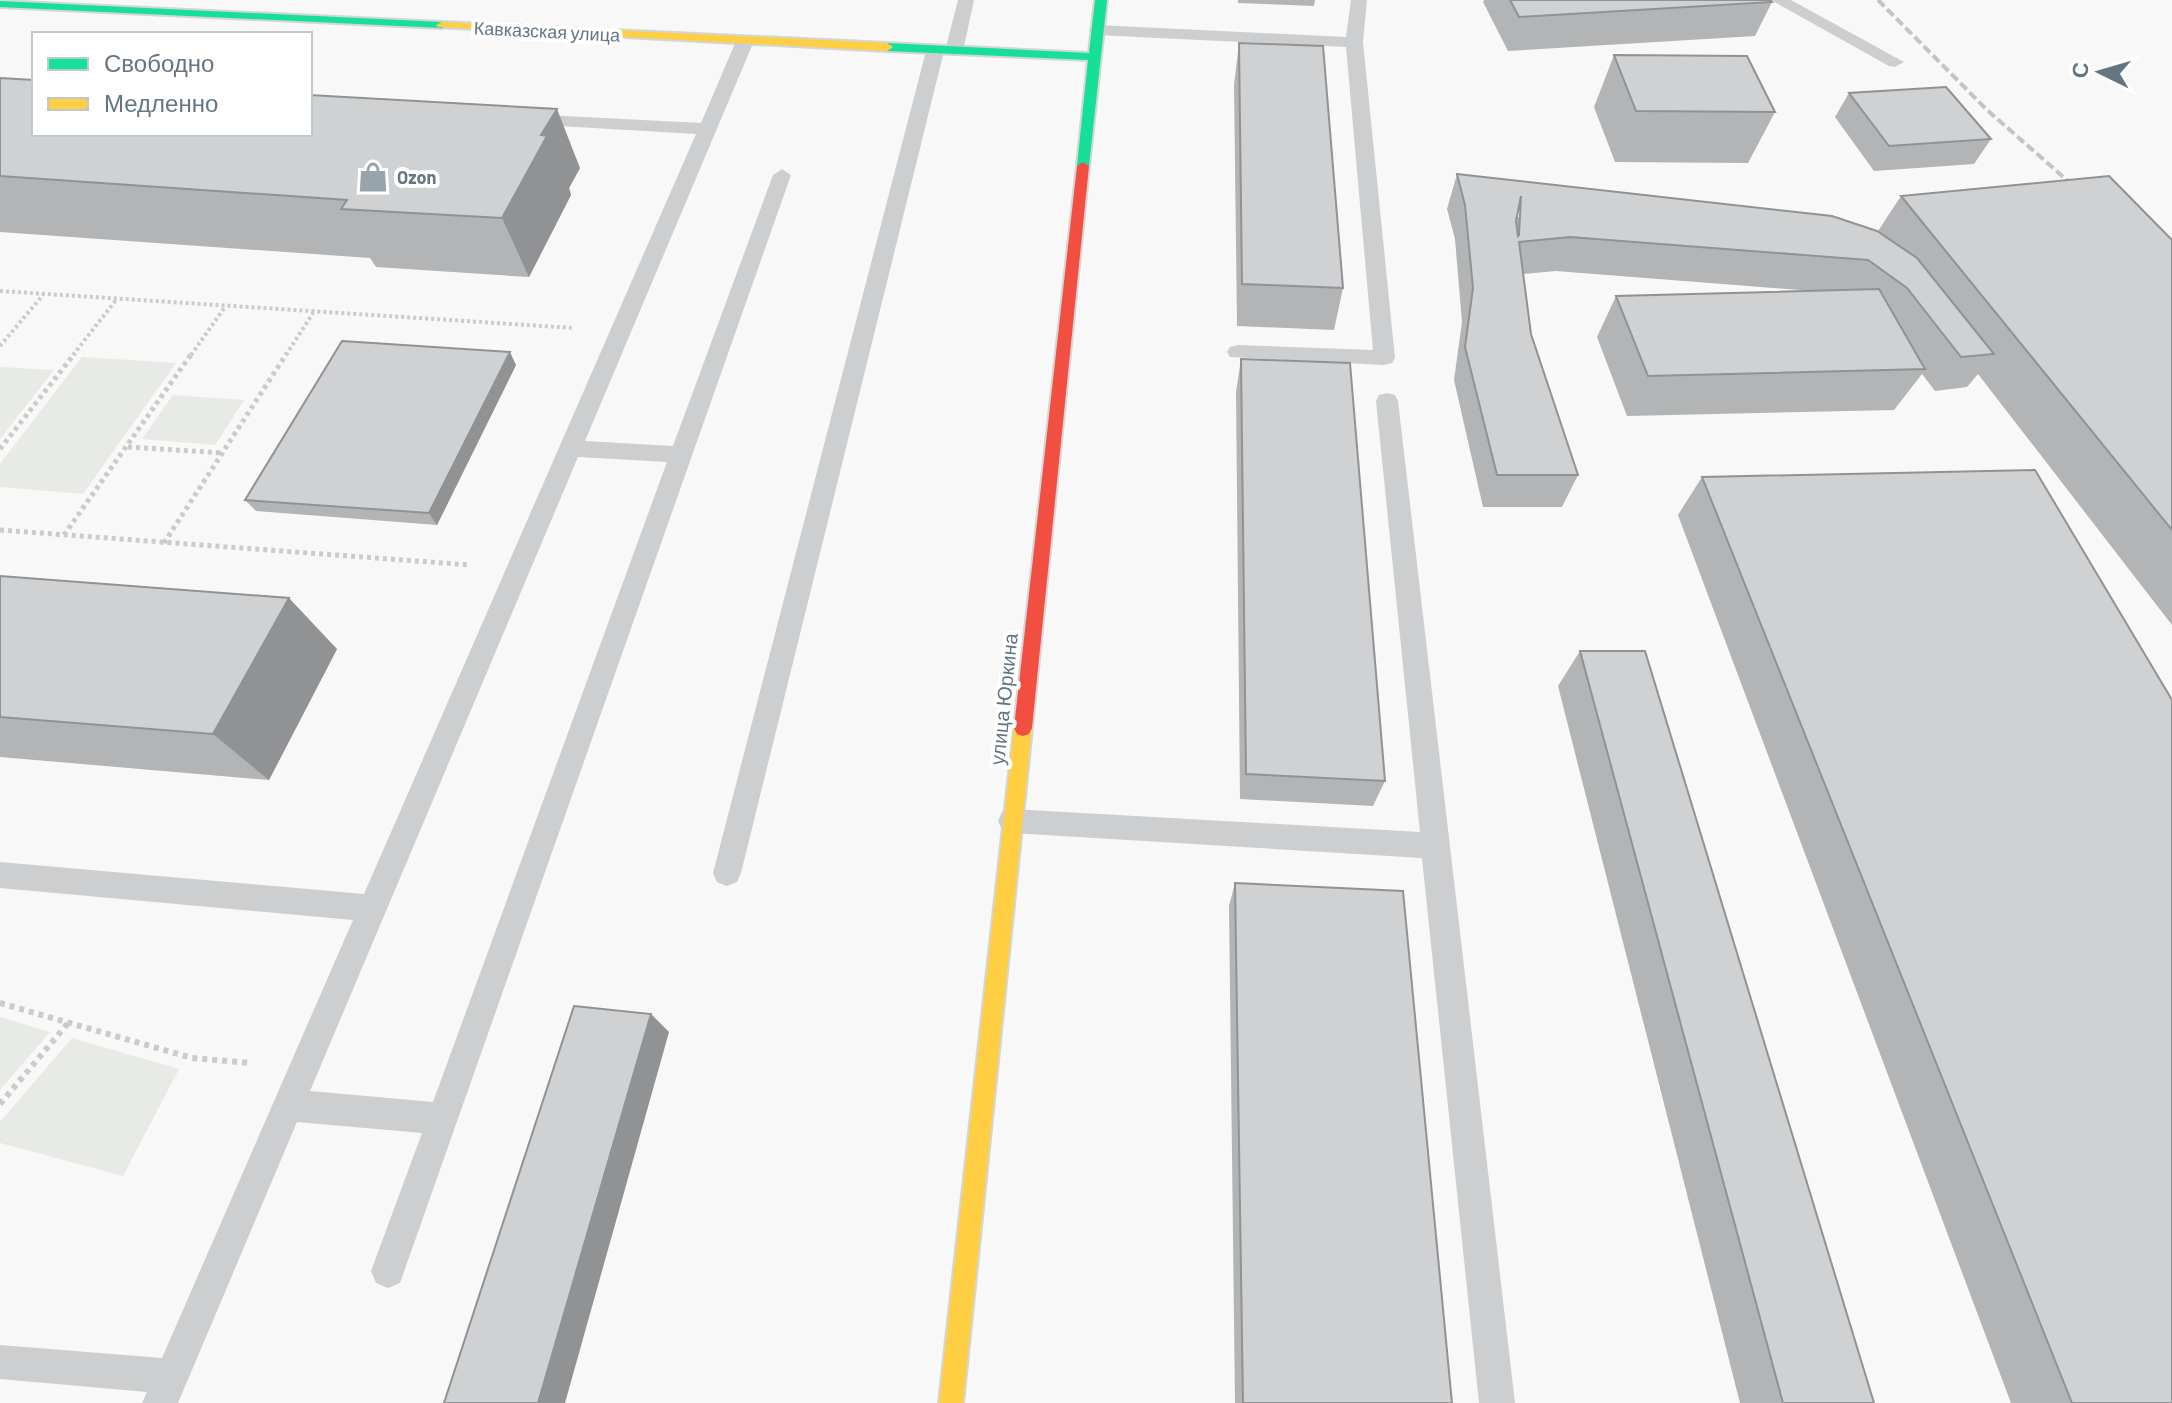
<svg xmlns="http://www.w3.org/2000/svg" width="2172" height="1403" viewBox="0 0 2172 1403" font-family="Barlow,sans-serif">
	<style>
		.green { fill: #e7eae5 }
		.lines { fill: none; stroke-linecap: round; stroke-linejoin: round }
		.fast-casing { stroke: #d4d5d6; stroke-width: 4 }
		.slow-casing { stroke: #d4d5d6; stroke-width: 4 }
		.jam-casing { stroke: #d4d5d6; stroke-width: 4 }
		.path-far2 { stroke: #cacbcc; stroke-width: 4; stroke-dasharray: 3 3; stroke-linecap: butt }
		.path-far1 { stroke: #cacbcc; stroke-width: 5; stroke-dasharray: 4 4; stroke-linecap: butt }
		.path { stroke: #cacbcc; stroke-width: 6; stroke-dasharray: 5 5; stroke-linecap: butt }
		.lane { fill: #cdcecf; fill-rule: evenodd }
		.fast { fill: #16e098; fill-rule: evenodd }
		.slow { fill: #ffcf43; fill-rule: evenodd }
		.jam { fill: #f24e42; fill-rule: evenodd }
		.rail { stroke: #c2c4c5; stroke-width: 4; stroke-dasharray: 9 4; stroke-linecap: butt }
		.wall { fill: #b2b4b5; fill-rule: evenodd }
		.shaded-wall { fill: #919293 }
		.building { fill: #cfd1d2; stroke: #919293; stroke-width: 2; fill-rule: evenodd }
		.labels { text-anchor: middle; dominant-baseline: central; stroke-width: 8; stroke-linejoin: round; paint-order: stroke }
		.far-street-label { font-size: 18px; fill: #647682; stroke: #fff }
		.far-poi-label { font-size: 18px; font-weight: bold; fill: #647682; stroke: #fff; text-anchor: start }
		.street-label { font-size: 20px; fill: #647682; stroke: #fff }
	</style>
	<rect width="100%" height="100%" fill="#f8f8f8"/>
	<!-- green -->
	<path class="green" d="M82 357 176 363 83 494 0 487V464Z
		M0 367 54 370 0 439Z
		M173 395 244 400 215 445 142 439Z
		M0 1017 50 1032 0 1090Z
		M72 1038 179 1069 123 1176 0 1143V1122Z"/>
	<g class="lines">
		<!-- fast casing -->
		<g class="fast-casing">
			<path id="fast" d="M1095 0H1107L1089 166 1083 170 1077 166 1088 60 887 51 881 47 887 43 1089 53Z
				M0 1 442 22 448 25 442 28 0 7Z"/>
		</g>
		<!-- slow casing -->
		<g class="slow-casing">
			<path id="slow" d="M442 22 887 43 893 47 887 51 438 27 436 25Z
				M1023 720 1029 722 1032 728 963 1403H939L1014 728 1017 722Z"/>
		</g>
		<!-- jam casing -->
		<g class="jam-casing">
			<path id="jam" d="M1083 162 1089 166 1032 728 1029 734 1023 736 1017 734 1014 728 1077 166Z"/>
		</g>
		<!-- path-far2 -->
		<path class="path-far2" d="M0 291 574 328
			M0 346 43 295
			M73 355 116 300
			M191 355 225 307
			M286 355 313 313"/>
		<!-- path-far1 -->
		<path class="path-far1" d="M128 447 222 453
			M0 449 75 353
			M0 530 470 565
			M64 535 192 353
			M164 543 287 353"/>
		<!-- path -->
		<path class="path" d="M0 1003 192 1058 251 1063
			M0 1104 69 1022"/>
		<!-- lane -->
		<path class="lane" d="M958 0H974L963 51 954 56 945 51Z
			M1351 0H1367L1363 42 1395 358 1392 363 1384 365 1230 357 1227 352 1230 347 1238 345 1373 350 1346 47 1097 35 1089 30 1097 25 1346 37Z
			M1771 0H1791L1904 62 1895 67 1889 66Z
			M745 36 754 41 585 441 673 446 773 175 782 169 791 175 400 1283 388 1288 376 1283 371 1271 422 1133 297 1122 178 1403H142L147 1392 0 1379V1345L162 1358 353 920 0 888V862L364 894 696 134 525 124 516 119 525 114 701 123 736 41ZM578 457 667 462 433 1102 310 1091Z
			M935 46 944 51 741 873 737 882 727 886 717 882 713 873 926 51Z
			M1387 393 1395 395 1398 401 1515 1403H1479L1422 858 1012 833 1002 830 998 821 1002 812 1012 809 1420 832 1376 401 1379 395Z"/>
		<!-- fast -->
		<use href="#fast" class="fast"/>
		<!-- slow -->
		<use href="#slow" class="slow"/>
		<!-- jam -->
		<use href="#jam" class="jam"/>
		<!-- rail -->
		<path class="rail" d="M1878 0 1986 109 2085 196"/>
	</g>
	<!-- wall -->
	<path class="wall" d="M1238 0H1315L1314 6 1238 3Z
		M1484 0H1770L1772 2 1755 36 1508 51 1483 2Z
		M1239 43 1343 288 1334 330 1237 326 1234 85Z
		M1614 55 1775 112 1748 163 1615 162 1594 107Z
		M0 78 580 168 569 188 571 195 529 277 376 267 370 258 0 232Z
		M1849 93 1991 139 1974 164 1874 171 1835 117Z
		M1457 174 1878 231 1901 196 2172 240V625L1978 374 1967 387 1935 391 1922 374 1894 410 1627 416 1597 337 1616 296 1813 291 1556 271 1523 274 1531 334 1578 475 1562 507H1483L1454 380 1462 322 1455 239 1447 209ZM1521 196 1520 217H1517Z
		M1241 359 1385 781 1373 806 1240 799 1236 392Z
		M516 365 437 525 256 511 245 500Z
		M1702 477 2172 1403H2011L1678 515Z
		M0 576 337 649 269 780 0 757Z
		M1580 651 1874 1403H1740L1558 686Z
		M1235 883 1452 1403H1235L1229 906Z"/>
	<!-- shaded-wall -->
	<path class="shaded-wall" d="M557 109 580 168 569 188 571 195 529 277 502 218 541 135Z
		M510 352 516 365 437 525 429 513Z
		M289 598 337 649 269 780 213 734Z
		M651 1014 669 1032 565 1403H538Z"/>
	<!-- building -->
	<path class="building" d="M1510 0H1770L1772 2 1519 17Z
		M1239 43 1323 46 1343 288 1242 284Z
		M1614 55 1747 56 1775 112 1636 111Z
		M0 78 34 80V134H310V95L557 109 541 135 547 136 502 218 341 209 347 200 0 176Z
		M1946 87 1991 139 1889 146 1849 93Z
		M1457 174 1832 216 1877 231 1917 258 1994 354 1961 357 1907 288 1868 260 1570 237 1519 242 1531 334 1578 475H1497L1465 347 1473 288 1465 205ZM1521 196 1519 235 1518 236 1516 221Z
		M2109 176 2172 240V530L1901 196Z
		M1879 289 1925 369 1648 376 1616 296Z
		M342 341 510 352 429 513 245 500Z
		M1241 359 1350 363 1385 781 1246 774Z
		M2035 470 2172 700V1403H2072L1702 477Z
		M0 576 289 598 213 734 0 717Z
		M1580 651H1645L1874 1403H1783Z
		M1235 883 1403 891 1452 1403H1243Z
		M574 1006 651 1014 538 1403H444Z"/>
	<!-- icons -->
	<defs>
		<g id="shop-bare" transform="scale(2.4)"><path d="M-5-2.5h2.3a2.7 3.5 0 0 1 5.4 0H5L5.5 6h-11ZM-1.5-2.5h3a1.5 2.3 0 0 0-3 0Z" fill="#98a4ab" stroke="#fff" stroke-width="2.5" paint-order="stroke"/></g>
	</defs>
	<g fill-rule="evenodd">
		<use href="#shop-bare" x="373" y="177"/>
	</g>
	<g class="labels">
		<!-- far-street labels -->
		<g class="far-street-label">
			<text transform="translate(547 31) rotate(3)">Кавказская улица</text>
		</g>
		<!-- far-poi labels -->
		<g class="far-poi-label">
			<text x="397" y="177">Ozon</text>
		</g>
		<!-- street labels -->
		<g class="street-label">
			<text transform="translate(1003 699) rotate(-84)">улица Юркина</text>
		</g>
	</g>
	<!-- legend -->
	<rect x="32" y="32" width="280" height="104" fill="#ffffff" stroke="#c1c8cd" stroke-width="2"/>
	<rect x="48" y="58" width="40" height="12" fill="#16e098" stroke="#c1c8cd" stroke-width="2"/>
	<text x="104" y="72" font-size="24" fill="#647682">Свободно</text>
	<rect x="48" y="98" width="40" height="12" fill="#ffcf43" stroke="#c1c8cd" stroke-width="2"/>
	<text x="104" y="112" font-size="24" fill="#647682">Медленно</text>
	<!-- north arrow -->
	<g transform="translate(2100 72) rotate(275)" stroke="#ffffff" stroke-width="6" paint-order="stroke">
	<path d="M0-6L14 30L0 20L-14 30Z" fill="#647682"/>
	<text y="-12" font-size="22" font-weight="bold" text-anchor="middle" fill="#647682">С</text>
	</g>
</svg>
